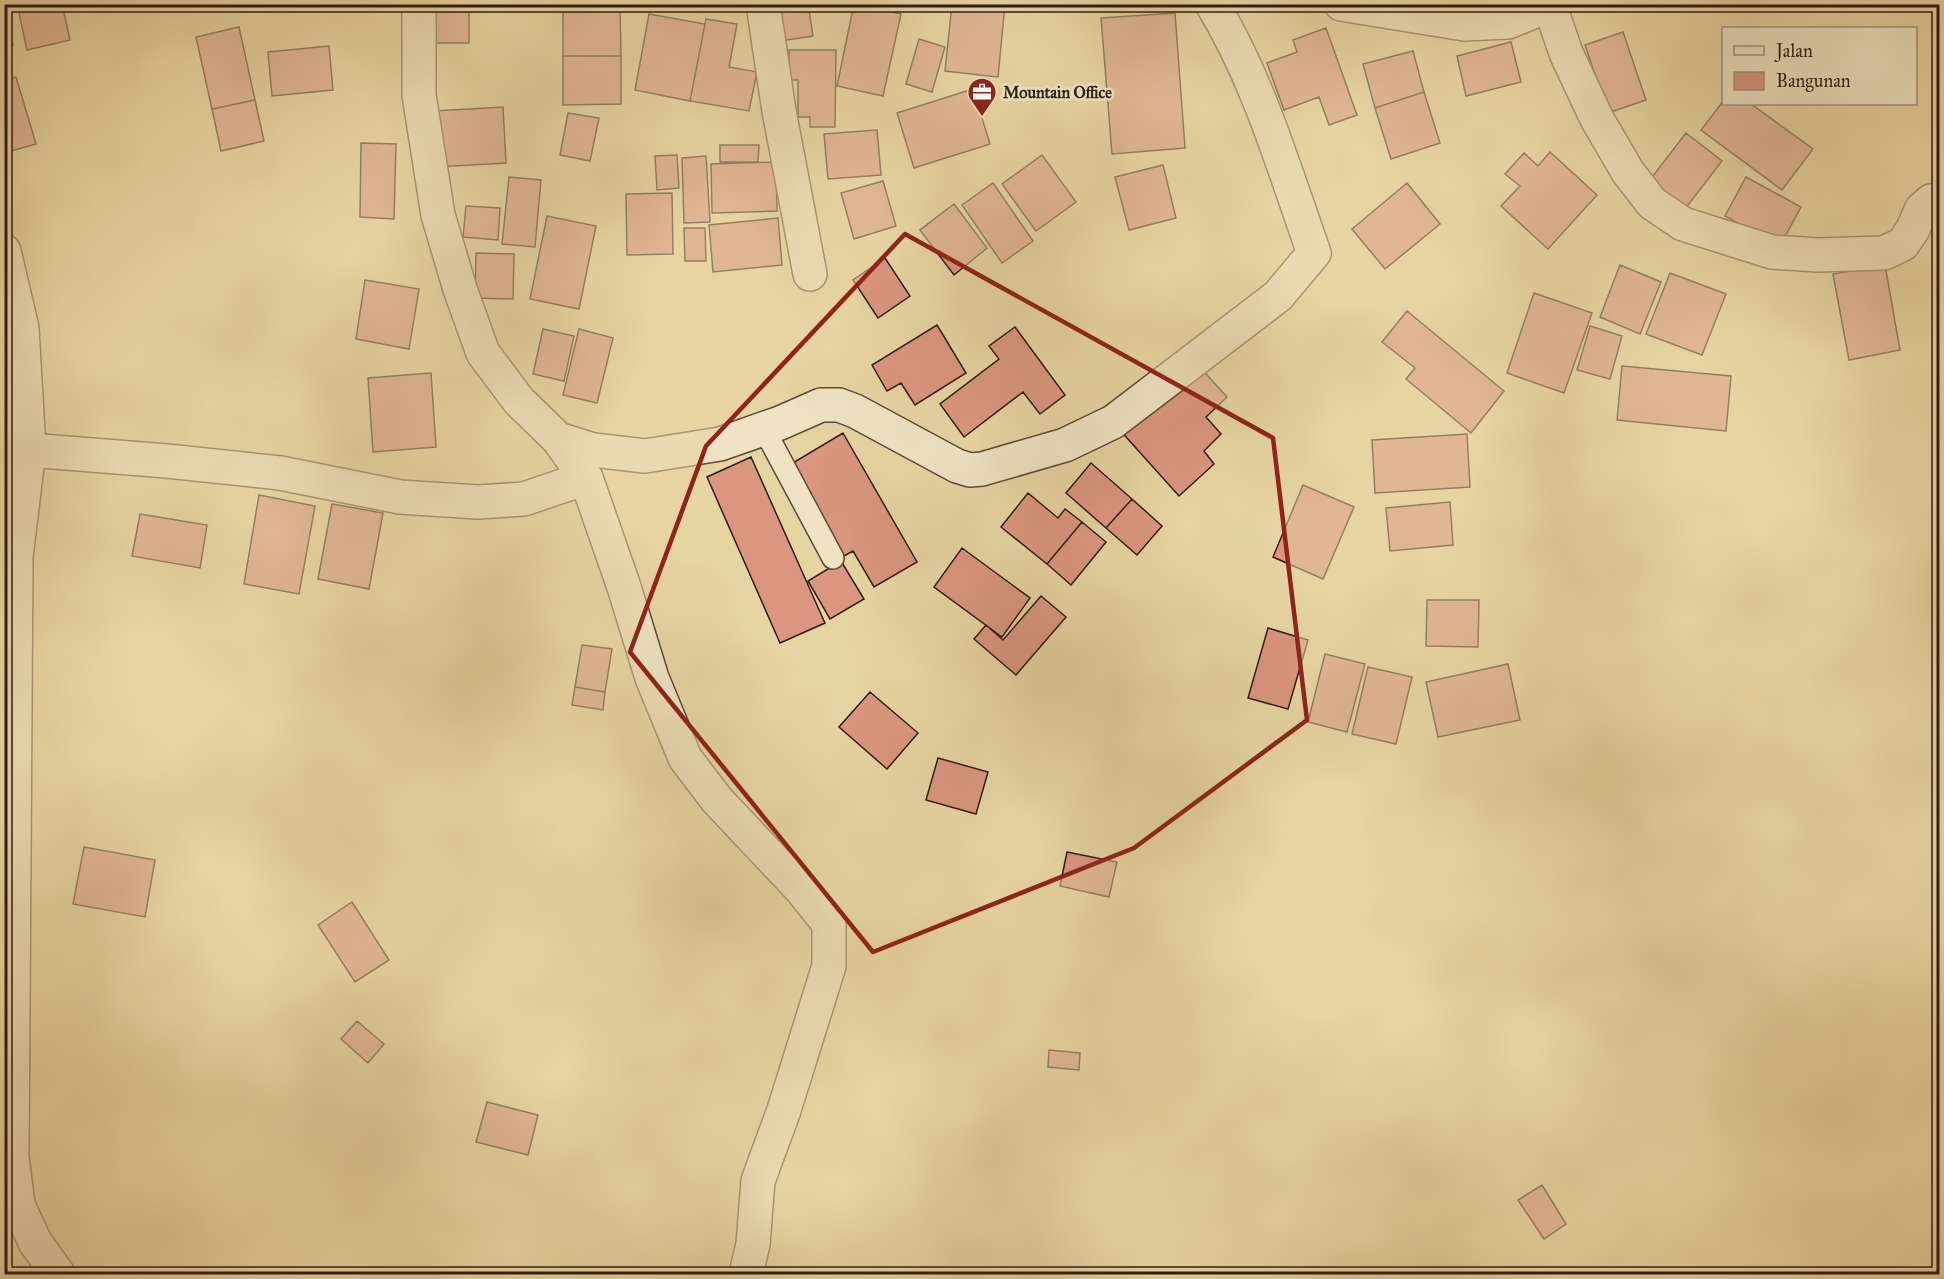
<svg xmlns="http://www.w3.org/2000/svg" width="1944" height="1279" viewBox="0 0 1944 1279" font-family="'IM FELL Great Primer',serif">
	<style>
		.building { fill: #da9680; stroke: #2f1c13; stroke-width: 1.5 }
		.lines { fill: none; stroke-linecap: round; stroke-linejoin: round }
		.service-casing { stroke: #5d4a37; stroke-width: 24 }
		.minor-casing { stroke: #5d4a37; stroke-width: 36 }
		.service { stroke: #efe3c3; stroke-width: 21 }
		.minor { stroke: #efe3c3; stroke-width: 33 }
		.marked { fill: none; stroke: #8f2418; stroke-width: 4.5; stroke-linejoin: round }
		.labels { text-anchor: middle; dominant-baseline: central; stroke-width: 5; stroke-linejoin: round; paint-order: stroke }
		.poi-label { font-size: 16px; font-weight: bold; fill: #2f1c13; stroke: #efe3c3; text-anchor: start }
	</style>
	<rect width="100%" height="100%" fill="#e7d4a3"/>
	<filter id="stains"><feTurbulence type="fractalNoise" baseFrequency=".00333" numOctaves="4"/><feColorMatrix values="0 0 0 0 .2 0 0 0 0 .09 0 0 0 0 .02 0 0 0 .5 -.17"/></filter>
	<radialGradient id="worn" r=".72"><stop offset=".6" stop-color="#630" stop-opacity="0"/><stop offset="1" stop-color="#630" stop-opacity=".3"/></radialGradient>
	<!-- building -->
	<path class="building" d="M4 4 13 45 4 46Z
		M17 4H62L70 40 27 50Z
		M425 4H469V43H425Z
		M563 4H620L621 56H563Z
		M789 4H808L813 36 774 42 769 7Z
		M854 4 901 14 883 96 837 86Z
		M952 4H1005L998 77 945 71Z
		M1175 13 1185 148 1112 154 1101 18Z
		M649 14 705 24 690 101 635 90Z
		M706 19 737 24 729 67 757 72 749 111 690 101Z
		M239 27 255 100 212 109 196 37Z
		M1326 28 1357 115 1329 125 1319 97 1284 110 1267 63 1297 52 1293 40Z
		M1623 32 1646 100 1608 113 1585 45Z
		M919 39 945 47 932 92 906 84Z
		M1511 42 1521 82 1466 96 1457 56Z
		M329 46 333 90 272 96 268 52Z
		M789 50H836L835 127H810V117H798V80H789Z
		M1413 51 1424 92 1375 108 1363 64Z
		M563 56H621V104L563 105Z
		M16 77 36 144 4 153V80Z
		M973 89 990 144 914 168 897 113Z
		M1424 92 1440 143 1391 159 1375 108Z
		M255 100 264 141 221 151 212 109Z
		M1724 100V104H1751L1813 149 1782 190 1701 130Z
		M503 107 506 163 436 167 434 111Z
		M568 113 599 118 590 161 560 155Z
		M877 130 881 175 828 179 824 134Z
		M1686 133 1722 161 1685 209 1649 181Z
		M361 143 396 144 394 219 360 217Z
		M720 145H759L758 162H720Z
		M1550 152 1597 195 1548 249 1501 206 1520 186 1505 174 1524 153 1538 166Z
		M677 155 679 188 657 190 655 156Z
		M1042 155 1076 202 1036 231 1002 184Z
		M706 156 710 222 684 223 682 158Z
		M776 162 777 211 712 213 711 164Z
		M1163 165 1176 218 1129 230 1115 177Z
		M509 177 541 180 535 247 502 244Z
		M1746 177 1801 207 1780 246 1725 216Z
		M883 181 896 226 854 239 841 193Z
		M993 183 1033 241 1002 263 962 205Z
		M1407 183 1440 224 1385 269 1352 229Z
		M672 193 673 254 627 255 626 194Z
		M954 204 987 248 954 275 920 230Z
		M466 206 500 208 498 240 463 237Z
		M547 216 596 226 579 309 530 299Z
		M778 218 782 265 713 272 709 225Z
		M684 228H705L706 261H685Z
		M476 253 514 254 513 299 475 298Z
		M885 258 910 296 878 318 853 280Z
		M1620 265 1661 282 1640 334 1600 317Z
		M1885 265 1900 350 1849 360 1833 274Z
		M1670 273 1726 294 1702 355 1646 334Z
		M365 280 419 289 409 349 356 339Z
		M1534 293 1592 313 1564 393 1507 373Z
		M1407 311 1504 391 1471 433 1406 379 1415 368 1382 342Z
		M937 325 966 373 915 405 901 383 887 391 872 365Z
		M1590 326 1622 336 1610 379 1577 370Z
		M1015 327 1065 395 1040 414 1023 392 964 437 940 404 999 359 989 346Z
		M543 329 574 336 564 381 533 374Z
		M579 329 613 338 597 403 563 395Z
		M1198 365 1227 397 1206 417 1221 434 1204 451 1214 464 1179 496 1118 428Z
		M1622 366 1731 376 1726 431 1617 420Z
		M431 373 436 447 373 452 368 378Z
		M843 433 917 562 874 587 853 551 844 556 791 464Z
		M1467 434 1470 487 1375 493 1372 440Z
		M751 457 825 623 780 643 707 477Z
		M1091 463 1132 499 1106 528 1066 493Z
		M1303 485 1354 507 1323 579 1273 557Z
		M1028 493 1058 518 1065 509 1082 522 1047 564 1001 527Z
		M259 495 315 506 299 594 244 584Z
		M1132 499 1162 526 1137 555 1106 528Z
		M1450 502 1453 545 1390 551 1386 508Z
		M332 504 383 513 369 589 318 579Z
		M140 514 207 525 200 568 132 556Z
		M1082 522 1106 542 1071 585 1047 564Z
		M962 548 1030 598 1002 637 934 587Z
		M841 561 864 599 830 619 808 581Z
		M1041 596 1066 617 1016 675 974 639 986 625 1003 640Z
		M1427 600H1479L1478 647 1426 646Z
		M1268 628 1308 640 1288 709 1248 698Z
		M582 645 612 649 605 692 575 687Z
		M1325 654 1365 664 1347 732 1308 722Z
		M1508 664 1520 720 1438 737 1426 682Z
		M1368 667 1412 677 1396 744 1352 734Z
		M575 687 605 692 603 710 572 705Z
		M870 692 918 733 887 769 839 727Z
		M938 758 988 772 976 814 926 800Z
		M84 847 155 860 145 917 73 904Z
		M1067 852 1117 862 1109 897 1060 886Z
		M352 902 389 960 355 982 318 925Z
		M357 1021 384 1044 368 1063 341 1039Z
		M1049 1050 1080 1053 1079 1070 1048 1067Z
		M487 1102 538 1115 528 1155 476 1142Z
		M1542 1185 1566 1224 1544 1239 1518 1200Z"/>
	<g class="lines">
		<!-- service casing -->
		<g class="service-casing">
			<path id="service" d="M764 429 833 558"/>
		</g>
		<!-- minor casing -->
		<g class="minor-casing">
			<path id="minor" d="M419 4V95L438 215 460 289 483 353 519 401 558 439 586 478 624 587 652 678 685 758 717 800 800 888 829 924V966L784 1110 758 1181 753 1244 746 1274
				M763 4 779 111 810 274
				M1341 4 1464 24 1508 22 1552 4
				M1550 6 1566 53 1597 119 1628 172 1652 203 1683 224 1772 252 1818 255 1884 253 1903 244 1913 229 1921 210 1931 201 1940 200
				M4 251 22 328 29 450 16 557 12 1157 18 1205 35 1242 58 1274
				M558 439 593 450 645 456 720 444 780 423 821 405H839L855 411 957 466 970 470 982 469 1065 445 1113 422 1278 296 1314 253C1284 169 1259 81 1212 4
				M29 450 167 461 280 473 400 497 478 502 524 499 586 478"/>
		</g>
		<!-- service -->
		<use href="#service" class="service"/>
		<!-- minor -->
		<use href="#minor" class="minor"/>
	</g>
	<!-- marked area -->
	<path d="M0 0H1944V1279H0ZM905 234 1273 438 1307 720 1134 848 873 952 630 652 706 446Z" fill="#e7d4a3" fill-opacity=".55" fill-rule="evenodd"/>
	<path class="marked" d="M905 234 1273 438 1307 720 1134 848 873 952 630 652 706 446Z"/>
	<!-- icons -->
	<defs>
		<g id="office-pin" transform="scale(1.5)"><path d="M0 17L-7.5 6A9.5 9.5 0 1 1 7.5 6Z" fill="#8f2418" stroke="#efe3c3"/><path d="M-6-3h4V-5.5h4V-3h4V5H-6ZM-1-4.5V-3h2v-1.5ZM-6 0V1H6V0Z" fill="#fff"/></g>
	</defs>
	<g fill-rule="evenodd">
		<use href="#office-pin" x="982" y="92"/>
	</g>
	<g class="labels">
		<!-- poi labels -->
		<g class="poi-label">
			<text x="1003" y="92">Mountain Office</text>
		</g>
	</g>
	<!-- margin -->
	<rect width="1944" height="1279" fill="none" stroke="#e7d4a3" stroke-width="24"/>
	<rect x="6" y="6" width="1932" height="1267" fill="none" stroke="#2f1c13" stroke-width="3"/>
	<rect x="12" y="12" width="1920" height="1255" fill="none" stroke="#2f1c13" stroke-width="1.5"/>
	<!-- legend -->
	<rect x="1722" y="27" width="195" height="78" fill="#efe3c3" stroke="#a2937d" stroke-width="1.5"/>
	<rect x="1734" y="46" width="30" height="9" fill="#efe3c3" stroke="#a2937d" stroke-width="1.5"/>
	<text x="1776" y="57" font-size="18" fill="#2f1c13">Jalan</text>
	<rect x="1734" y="72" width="30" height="18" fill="#da9680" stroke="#a2937d" stroke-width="1.5"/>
	<text x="1776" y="87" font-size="18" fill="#2f1c13">Bangunan</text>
	<rect width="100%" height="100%" filter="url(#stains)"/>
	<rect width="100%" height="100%" fill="url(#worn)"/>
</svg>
